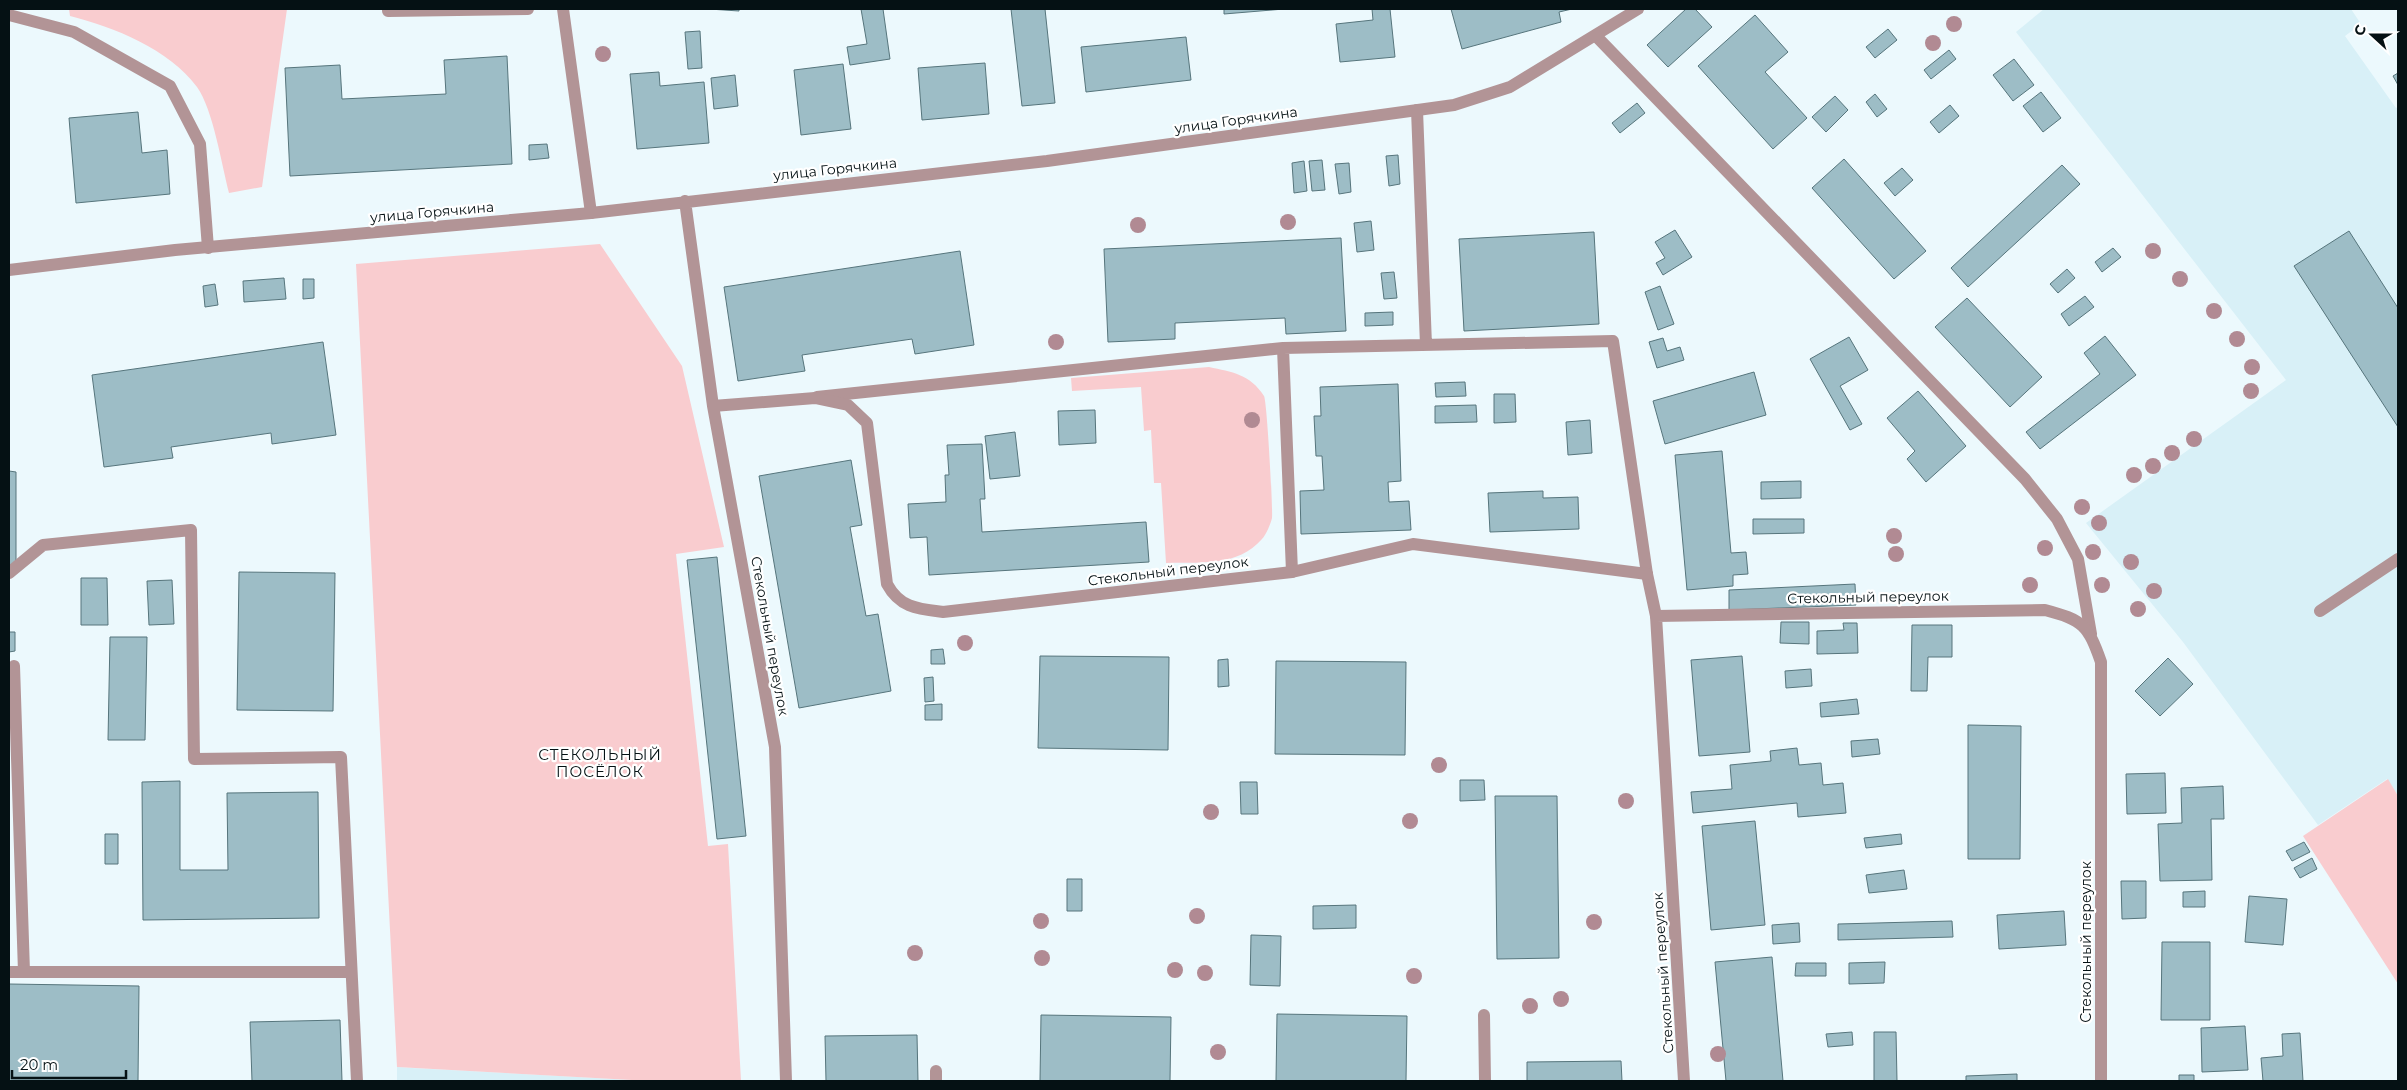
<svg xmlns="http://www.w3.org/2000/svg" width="2407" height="1090" viewBox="0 0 2407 1090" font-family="Montserrat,sans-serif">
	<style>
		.built { fill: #d8f0f7 }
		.green { fill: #f9cccf }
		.building { fill: #9dbdc6; stroke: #56757c }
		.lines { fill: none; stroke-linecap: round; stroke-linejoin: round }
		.lane { stroke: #b29496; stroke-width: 12 }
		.street { stroke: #b29496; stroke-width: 12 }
		.tree { fill: #b18a93 }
		.labels { text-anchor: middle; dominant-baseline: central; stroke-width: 4.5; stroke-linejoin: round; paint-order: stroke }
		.street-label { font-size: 14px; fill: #051114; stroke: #fff }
		.neighbourhood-label { font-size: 15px; letter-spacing: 1px; fill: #051114; stroke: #fff }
	</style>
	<rect width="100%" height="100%" fill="#ecf9fd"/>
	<!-- built -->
	<path class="built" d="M2044 9H2351L2361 24 2345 36 2396 108 2398 107V796L2387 779 2318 825 2183 642 2086 523 2286 380 2016 32Z
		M397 1067 412 1068 650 1081H397Z"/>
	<!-- green -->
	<path class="green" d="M69 9H287L262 187 229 193C222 166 213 109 197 87 169 49 114 27 70 16Z
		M600 244 682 366 724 547 676 554 708 846 728 844 741 1081H650L397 1067 356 264Z
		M1209 367C1232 372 1250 374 1264 396 1267 401 1273 507 1272 518 1271 523 1266 535 1262 539 1238 567 1200 562 1166 563L1161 483H1154L1151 430 1144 431 1141 387 1072 391 1071 378Z
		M2388 779 2398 796V984L2303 836Z"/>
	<!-- building -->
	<path class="building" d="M709 9H739V11Z
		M861 9H883L890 59 850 65 847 47 867 44Z
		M1011 9H1045L1055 103 1022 106Z
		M1224 9H1284L1224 14Z
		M1372 9H1390L1395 57 1340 62 1336 24 1373 20Z
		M1451 9H1572L1559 12 1561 22 1462 49Z
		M1686 9H1695L1712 27 1668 67 1647 45Z
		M1755 15 1788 52 1765 72 1807 118 1773 149 1698 66Z
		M1888 29 1897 40 1875 58 1866 47Z
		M700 31 702 68 688 69 685 32Z
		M1186 37 1191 80 1086 92 1081 47Z
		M1949 50 1956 59 1931 79 1924 70Z
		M507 56 512 164 290 176 285 68 340 65 342 99 446 94 444 60Z
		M2014 59 2034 85 2013 101 1993 75Z
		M985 63 989 114 922 120 918 68Z
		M843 64 851 129 801 135 794 70Z
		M659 72 660 86 704 82 709 143 637 149 630 74Z
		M2398 73V85L2393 76Z
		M735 75 738 106 714 109 711 78Z
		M2041 92 2061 118 2043 132 2023 106Z
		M1875 94 1887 109 1877 117 1866 102Z
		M1835 96 1848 110 1826 132 1812 117Z
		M1637 103 1645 113 1620 133 1612 123Z
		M1950 105 1959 116 1939 133 1930 122Z
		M138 112 142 153 167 150 170 194 76 203 69 118Z
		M547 144 549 158 529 160V145Z
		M1398 155 1400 184 1389 186 1386 156Z
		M1844 159 1926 251 1894 279 1812 188Z
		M1322 160 1325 190 1312 191 1309 161Z
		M1304 161 1307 191 1294 193 1292 163Z
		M1349 163 1351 192 1339 194 1335 164Z
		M2062 165 2080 184 1968 287 1951 268Z
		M1902 168 1913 180 1895 196 1884 183Z
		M1371 221 1374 250 1357 252 1354 223Z
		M1675 230 1692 257 1663 275 1656 263 1665 258 1655 242Z
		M2349 231 2398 308V427L2294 266Z
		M1594 232 1599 324 1464 331 1459 239Z
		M1341 238 1346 331 1286 334 1285 318 1175 323V339L1108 342 1104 249Z
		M2113 248 2121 257 2102 272 2095 262Z
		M960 251 974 345 915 354 912 339 802 355 805 371 738 381 724 287Z
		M2067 269 2075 278 2058 293 2050 284Z
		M1394 272 1397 298 1384 299 1381 273Z
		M284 278 286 299 244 302 243 281Z
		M303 279H314V298L303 299Z
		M215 284 218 305 205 307 203 286Z
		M1660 286 1674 324 1658 330 1645 292Z
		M2085 296 2094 307 2069 326 2061 314Z
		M1967 298 2042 377 2010 407 1935 327Z
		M1393 312V325L1365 326V313Z
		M2105 336 2136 375 2040 449 2026 432 2100 374 2084 353Z
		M1849 337 1868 370 1840 386 1862 424 1850 430 1810 359Z
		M1663 338 1667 351 1680 347 1684 360 1657 368 1649 342Z
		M323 342 336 435 272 444 271 433 171 447 173 458 104 467 92 375Z
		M1754 372 1766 415 1665 444 1653 401Z
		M1465 382 1466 396 1436 397 1435 383Z
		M1398 384 1401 481 1388 482 1389 502 1409 501 1411 530 1301 534 1300 491 1324 490 1322 456H1316L1314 416H1321L1320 387Z
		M1918 391 1966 446 1926 482 1907 459 1915 451 1887 418Z
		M1494 394H1515L1516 422 1494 423Z
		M1476 405 1477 422 1435 423V406Z
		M1095 410 1096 443 1059 445 1058 411Z
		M1590 420 1592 453 1568 455 1566 422Z
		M1015 432 1020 476 990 479 985 436Z
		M982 444 985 499H980L982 532 1146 522 1149 562 929 575 927 537 910 538 908 504 946 502 945 475H949L947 445Z
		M1722 451 1731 553 1746 552 1748 574 1733 575V586L1687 590 1675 455Z
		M851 460 862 525 850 527 866 616 878 614 891 691 799 708 759 476Z
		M9 471 16 472V565H9Z
		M1801 481V498L1761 499V482Z
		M1543 491V498L1578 497 1579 529 1490 532 1488 493Z
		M1753 519H1804V533L1753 534Z
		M717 557 746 836 717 839 687 560Z
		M239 572 335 573 333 711 237 710Z
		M81 578H107L108 625H81Z
		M172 580 174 624 149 625 147 581Z
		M1855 584 1856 605 1729 610V590Z
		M1781 622H1809V644L1780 643Z
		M1843 623H1857L1858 653 1817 654V631L1844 630Z
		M1912 625H1952V657H1928L1927 691H1911Z
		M9 632H15V651L9 652Z
		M110 637H147L145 740H108Z
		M943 649 945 664H931V650Z
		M1040 656 1169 657 1168 750 1038 748Z
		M1742 656 1750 752 1699 756 1691 660Z
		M2168 658 2193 684 2160 716 2135 691Z
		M1228 659 1229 686 1218 687V660Z
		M1276 661 1406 662 1405 755 1275 754Z
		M1811 669 1812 686 1786 688 1785 671Z
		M933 677 934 701 925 702 924 678Z
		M1857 699 1859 714 1821 717 1820 703Z
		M942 704V720H925V705Z
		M1968 725 2021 726 2020 859H1968Z
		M1878 739 1880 754 1852 757 1851 741Z
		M1797 748 1799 765 1821 763 1823 785 1843 783 1846 813 1798 817 1797 803 1693 813 1691 792 1732 789 1730 765 1771 761 1770 751Z
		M2165 773 2166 813 2127 814 2126 774Z
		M1460 780H1484L1485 800 1460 801Z
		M180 781V870H228L227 793 318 792 319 918 143 920 142 782Z
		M1240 782H1257L1258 814H1241Z
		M2223 786 2224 819H2211L2212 880 2160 881 2158 824 2182 823 2181 788Z
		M1495 796H1557L1559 958 1497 959Z
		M1755 821 1765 925 1711 930 1702 826Z
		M105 834H118V864H105Z
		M1901 834 1902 844 1866 848 1864 838Z
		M2304 842 2310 852 2292 861 2286 851Z
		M2312 858 2317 869 2300 878 2294 868Z
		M1904 870 1907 889 1869 893 1866 875Z
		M1067 879H1082V911H1067Z
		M2121 881H2146V918L2122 919Z
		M2205 891V907H2183V892Z
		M2249 896 2287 899 2283 945 2245 942Z
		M1356 905V928L1313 929V906Z
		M2064 911 2066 945 1999 949 1997 915Z
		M1952 921 1953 937 1838 940V924Z
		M1799 923 1800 942 1773 944 1772 925Z
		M1251 935 1281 936 1280 986 1250 985Z
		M2162 942H2210V1020H2161Z
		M1772 957 1783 1081H1726L1715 962Z
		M1885 962 1884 983 1849 984V963Z
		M1796 963H1826V976H1795Z
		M9 984 139 986 138 1081H9Z
		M1277 1014 1407 1016 1406 1081H1276Z
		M1041 1015 1171 1017 1170 1081H1040Z
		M340 1020 342 1081H252L250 1022Z
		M2245 1026 2248 1070 2202 1072 2201 1028Z
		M1852 1032 1853 1045 1828 1047 1826 1034Z
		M1874 1032H1896L1897 1081H1874Z
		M2300 1033 2303 1081H2263L2261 1058 2283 1056 2282 1034Z
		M917 1035 918 1081H826L825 1036Z
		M1621 1061 1622 1081H1527V1062Z
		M2017 1074V1081H1966V1076Z
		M2179 1075H2194V1081H2179Z"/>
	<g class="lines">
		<!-- lane -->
		<path class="lane" d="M388 9V11L528 9
			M563 9 591 213
			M9 15 74 32 170 86 200 144 208 248
			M1596 36 2025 479 2057 519 2078 559 2091 634
			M1417 110 1426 345
			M1283 348 1292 572
			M817 397 1283 348 1613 341 1647 574 1656 616
			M9 573 43 545 191 530 194 759 341 757 357 1081
			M2320 611 2398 559
			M14 666 24 972
			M9 972H351
			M1484 1015 1485 1081
			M936 1071V1081"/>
		<!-- street -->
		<path class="street" d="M685 201 713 406 775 747 786 1081
			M9 270 175 250 591 213 1047 161 1454 105 1510 87 1638 9
			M713 406 815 398 848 405 867 423 887 584C900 608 918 609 943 612L1292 572 1413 544 1647 574
			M1684 1081 1656 616 2045 610C2083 620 2088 625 2101 662V1081"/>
	</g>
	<!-- trees -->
	<g class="tree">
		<circle cx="1954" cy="24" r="8"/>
		<circle cx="1933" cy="43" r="8"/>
		<circle cx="603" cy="54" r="8"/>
		<circle cx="1288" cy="222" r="8"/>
		<circle cx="1138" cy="225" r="8"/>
		<circle cx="2153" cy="251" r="8"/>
		<circle cx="2180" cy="279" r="8"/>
		<circle cx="2214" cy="311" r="8"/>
		<circle cx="2237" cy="339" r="8"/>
		<circle cx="1056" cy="342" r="8"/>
		<circle cx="2252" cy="367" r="8"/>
		<circle cx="2251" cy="391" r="8"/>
		<circle cx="1252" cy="420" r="8"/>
		<circle cx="2194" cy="439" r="8"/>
		<circle cx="2172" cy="453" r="8"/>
		<circle cx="2153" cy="466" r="8"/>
		<circle cx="2134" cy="475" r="8"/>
		<circle cx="2082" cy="507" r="8"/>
		<circle cx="2099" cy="523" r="8"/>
		<circle cx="1894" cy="536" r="8"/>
		<circle cx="2045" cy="548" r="8"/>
		<circle cx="2093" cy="552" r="8"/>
		<circle cx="1896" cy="554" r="8"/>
		<circle cx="2131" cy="562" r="8"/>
		<circle cx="2030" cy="585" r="8"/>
		<circle cx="2102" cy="585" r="8"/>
		<circle cx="2154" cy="591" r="8"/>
		<circle cx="2138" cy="609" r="8"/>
		<circle cx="965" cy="643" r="8"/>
		<circle cx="1439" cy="765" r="8"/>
		<circle cx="1626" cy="801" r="8"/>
		<circle cx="1211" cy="812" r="8"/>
		<circle cx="1410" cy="821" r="8"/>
		<circle cx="1197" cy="916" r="8"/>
		<circle cx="1041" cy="921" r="8"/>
		<circle cx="1594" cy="922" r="8"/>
		<circle cx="915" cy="953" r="8"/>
		<circle cx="1042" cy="958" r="8"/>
		<circle cx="1175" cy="970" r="8"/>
		<circle cx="1205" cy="973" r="8"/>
		<circle cx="1414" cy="976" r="8"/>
		<circle cx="1561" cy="999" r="8"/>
		<circle cx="1530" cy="1006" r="8"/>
		<circle cx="1218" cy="1052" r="8"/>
		<circle cx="1718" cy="1054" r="8"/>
	</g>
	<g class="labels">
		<!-- street labels -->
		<g class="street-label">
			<text transform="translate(1236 120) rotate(-8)">улица Горячкина</text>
			<text transform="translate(835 169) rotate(-6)">улица Горячкина</text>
			<text transform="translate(432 212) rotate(-5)">улица Горячкина</text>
			<text transform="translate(1168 571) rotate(-7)">Стекольный переулок</text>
			<text transform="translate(1868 597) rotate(-1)">Стекольный переулок</text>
			<text transform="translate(770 636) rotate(80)">Стекольный переулок</text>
			<text transform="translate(2086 942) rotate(-90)">Стекольный переулок</text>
			<text transform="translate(1663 973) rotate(-94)">Стекольный переулок</text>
		</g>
		<!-- neighbourhood labels -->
		<g class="neighbourhood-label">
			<text x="600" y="754">СТЕКОЛЬНЫЙ<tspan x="600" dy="17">ПОСЁЛОК</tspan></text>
		</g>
	</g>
	<!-- border -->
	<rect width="2407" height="1090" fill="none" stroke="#051114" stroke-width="20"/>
	<!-- north arrow -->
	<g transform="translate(2372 35) rotate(291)" stroke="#ffffff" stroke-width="4" paint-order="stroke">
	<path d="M0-4L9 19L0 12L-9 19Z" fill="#051114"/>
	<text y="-8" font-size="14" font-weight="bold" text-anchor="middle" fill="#051114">С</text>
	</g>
	<!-- scale -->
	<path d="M12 1070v8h114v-8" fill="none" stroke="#051114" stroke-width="2.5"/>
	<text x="20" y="1070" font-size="15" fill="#051114" stroke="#ffffff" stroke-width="4" paint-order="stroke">20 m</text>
</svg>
